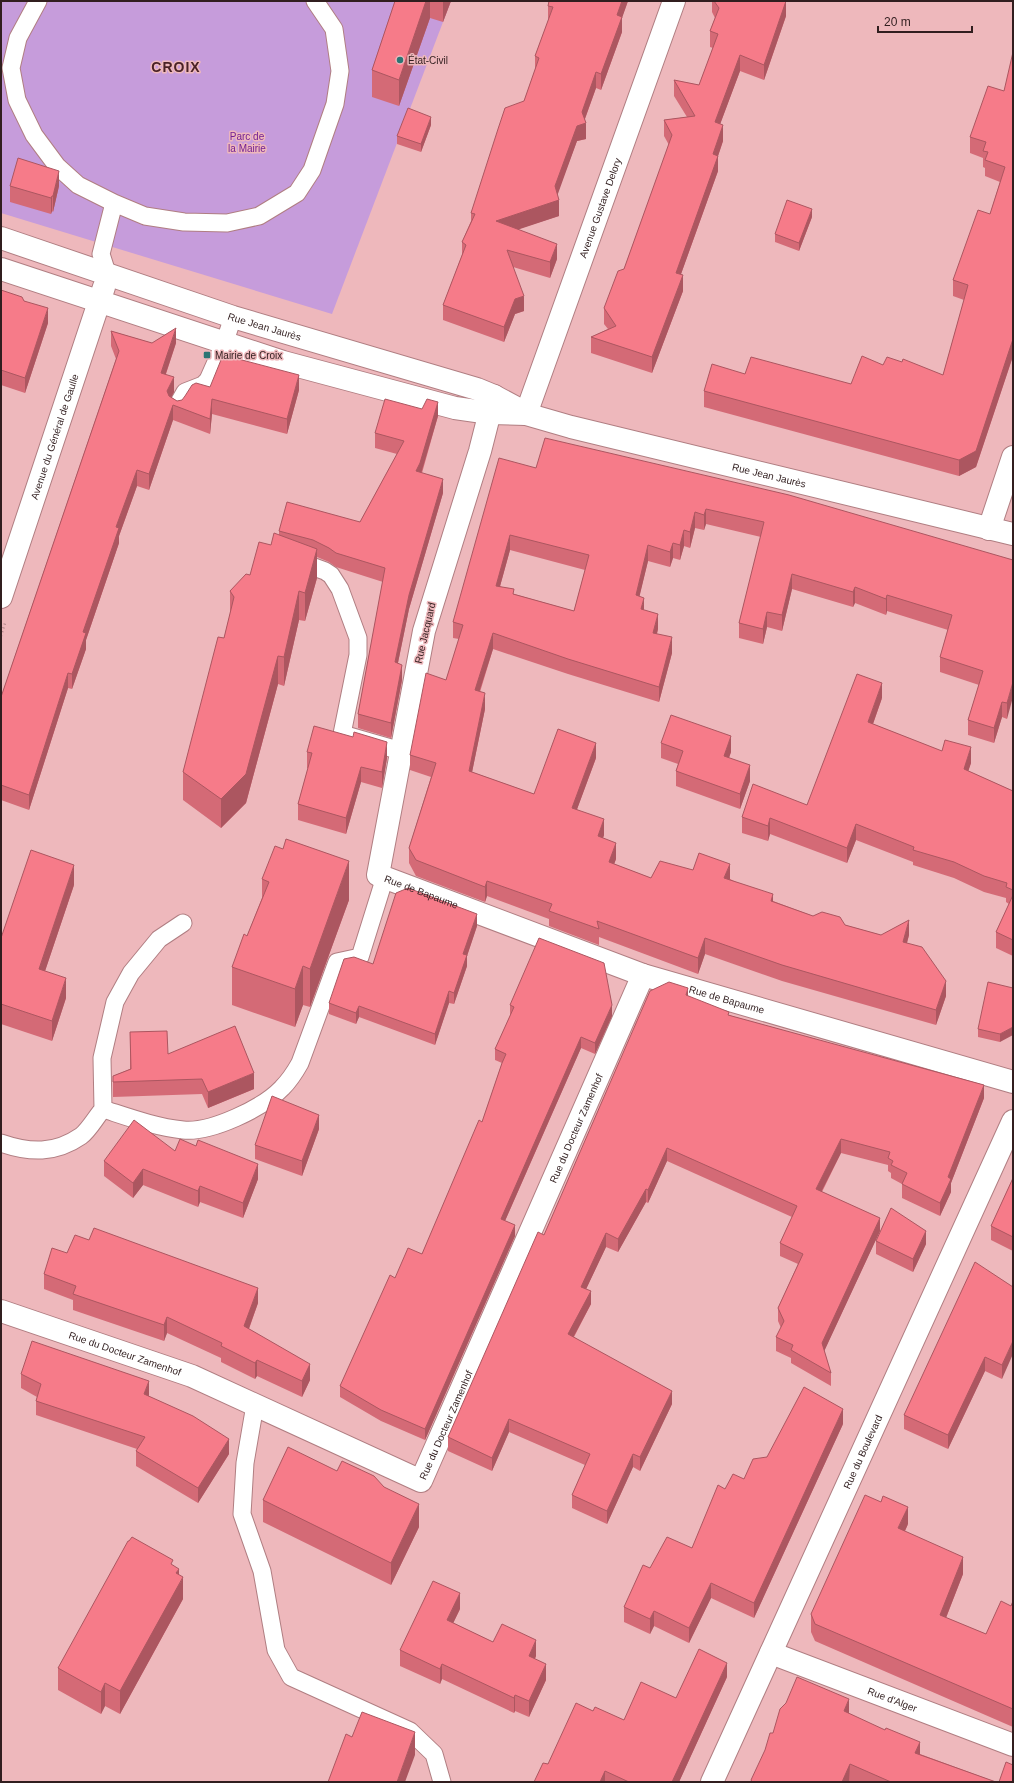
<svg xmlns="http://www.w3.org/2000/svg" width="1014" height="1783" viewBox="0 0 1014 1783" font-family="Arial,sans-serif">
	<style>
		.green { fill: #c69cdb }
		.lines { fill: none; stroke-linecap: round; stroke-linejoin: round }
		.lane-casing { stroke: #b07e82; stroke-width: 19 }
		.street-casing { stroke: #b07e82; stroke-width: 24 }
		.secondary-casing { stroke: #b07e82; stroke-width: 24 }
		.path { stroke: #b18689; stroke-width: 2.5; stroke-dasharray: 1 3; stroke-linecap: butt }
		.lane { stroke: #fff; stroke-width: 17 }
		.street { stroke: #fff; stroke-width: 22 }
		.secondary { stroke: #fff; stroke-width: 22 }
		.wall { fill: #d46a76; fill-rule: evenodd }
		.shaded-wall { fill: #ac5660 }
		.building { fill: #f67b89; stroke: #ac5660; fill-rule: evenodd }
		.poi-dot { fill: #2b7574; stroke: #eeb8bc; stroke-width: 1.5 }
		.labels { text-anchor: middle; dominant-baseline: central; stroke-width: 3; stroke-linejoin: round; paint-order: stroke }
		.poi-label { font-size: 10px; fill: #311e1f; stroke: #eeb8bc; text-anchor: start }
		.park-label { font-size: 10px; fill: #732194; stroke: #eeb8bc }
		.street-label { font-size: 10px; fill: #311e1f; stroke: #eeb8bc }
		.district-label { font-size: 14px; font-weight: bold; letter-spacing: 1px; fill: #4a2226; stroke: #eeb8bc }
	</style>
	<rect width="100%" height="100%" fill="#eeb8bc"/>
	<!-- green -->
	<path class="green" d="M1 1H451L332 314 1 213Z"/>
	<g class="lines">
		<!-- lane casing -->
		<g class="lane-casing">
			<path id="lane" d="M38 1 18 38 11 68 17 100 34 135 57 166 78 185 114 203 145 216 184 222 227 223 259 216 297 193 312 170 335 104 340 71 334 29 315 1
				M108 276 101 254 114 203
				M177 406 185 392 203 385 208 380 224 344 233 317
				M295 560 325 571 331 575 340 589 358 638V655L342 734 401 751
				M103 1109 102 1058 115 1002 131 973 159 939 183 923
				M1 1143C30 1153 55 1154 81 1136 89 1130 96 1117 103 1109 128 1117 155 1127 183 1130 211 1133 263 1108 282 1088 290 1080 295 1072 300 1063L337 962 360 957 385 877
				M255 1405 245 1463 242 1514 262 1571 276 1650 291 1677 410 1731 434 1754 442 1782"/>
		</g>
		<!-- street casing -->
		<g class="street-casing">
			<g id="street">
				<path id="s1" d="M494 396 480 451 424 631 378 875 643 975 1013 1082"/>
				<path id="s2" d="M526 414 674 1"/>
				<path id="s3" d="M1 1311 192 1376 421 1481 643 975"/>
				<path id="s4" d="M771 1653 1013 1745"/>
				<path id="s5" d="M712 1782 1013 1121"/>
			</g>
		</g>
		<!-- secondary casing -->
		<g class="secondary-casing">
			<g id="secondary">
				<path id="s6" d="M1 238 233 317 477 389 494 396 524 412"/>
				<path id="s7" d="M1 269 283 362 455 408 490 413 526 414 571 427 1013 534"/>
				<path d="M989 529 1013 457"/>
				<path id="s8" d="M1 597 104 287"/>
			</g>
		</g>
		<!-- path -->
		<path class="path" d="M1 636 5 623"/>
		<!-- lane -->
		<use href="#lane" class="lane"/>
		<!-- street -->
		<use href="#street" class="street"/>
		<!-- secondary -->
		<use href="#secondary" class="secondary"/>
	</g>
	<!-- wall -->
	<path class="wall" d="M395 1H451L443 22 430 18 399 106 372 97V70Z
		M549 1H628L622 17V32L601 90 596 88 585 119 586 139 577 141 557 194 559 216 518 229 557 259 550 278 513 267 524 311 515 314 504 342 443 320V305L462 255V242L471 221V213L524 101 535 70V56L548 21V6Z
		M712 1H786V16L764 80 740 71 720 124 723 141 718 156V171L681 274 683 291 652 373 591 353V337L608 329 604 324V308L624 269 669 145 664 136V120L687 117 674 96V80L699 85 713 48 710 47V31L715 18 712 12Z
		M1004 91 1013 356 976 467 959 476 704 407V391L745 374 851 384 883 365 943 375 964 300 953 296V280L990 214 1000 182 985 176V168L983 167V158L970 153V137Z
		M431 125 421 152 397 144V136Z
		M10 186H59L53 212 52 211 51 214 10 202Z
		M812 217 799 251 775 242V234Z
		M1 290 24 301 48 323 25 393 1 385Z
		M111 331 152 343H176L166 374 174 392 171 397 177 401 182 400 210 387 299 390 287 434 212 414 210 434 173 420 149 490 137 486 119 536V543L86 640V649L72 689 68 688 29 810 1 800V697L116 359 111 346Z
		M438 416 422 473 443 493 409 609 398 663 402 680 391 738 358 728V714L383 582 336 567 329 562 317 557V578L305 621 299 620 284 686 278 684 246 803 221 828 183 800V772L224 638 230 614V591L250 575 279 535V531L360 522 397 454 375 448V433Z
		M536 468 1013 560 1007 719 1002 717 994 743 968 735V720L979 685 940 672V657L948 630 887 611 886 615 855 603 853 607 792 589 782 631 767 627 763 644 739 638V623L761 537 706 524 704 530 695 528 690 548 684 546 680 560 673 558 670 567 648 561 639 597 644 610 658 629 657 634 672 653 659 702 568 674 493 649 480 692 485 709 472 772 534 794 596 758 577 809 604 835 603 838 616 859 614 864 651 878 693 870 730 879 773 901 813 916 881 935H909L907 943 946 996 936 1025 782 981 705 954 698 974 599 937V945L549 926V919L487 896 485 902 416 876 409 863V848L431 777 410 770V755L446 680 459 639 453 638V622ZM510 550 585 570 574 611 514 594 500 586Z
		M882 698 873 724 971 763 968 771 1013 791V956L996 948V932L1009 904 1006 902V898L984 892 954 878 913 865V862L856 840 847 863 770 834 768 841 742 833V817L807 805Z
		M661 743 731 752 729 758 750 781 740 809 676 786V771L678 764 661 758Z
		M307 752 387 758 382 788 361 782 346 834 298 820V804L308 768H307Z
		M262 879 349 900 310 1007 303 1005 295 1027 232 1005V967L247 936 262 898Z
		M74 885 45 971 66 998 52 1041 1 1024V938Z
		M477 926 467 956V966L454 1004 449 1003 435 1045 359 1017 356 1024 329 1014V1003L373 964Z
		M1013 988 1000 1042 978 1037V1029Z
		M688 996 729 1015 984 1098 951 1183V1192L940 1216 902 1198V1184L891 1178V1173L888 1171V1165L841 1153 822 1192 880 1231 824 1351 831 1373V1386L791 1363V1358L776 1351V1337L781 1328 778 1321V1308L798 1264 780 1256V1243L792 1217 667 1161 648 1203 646 1202 618 1252 606 1247 586 1289 591 1304 574 1337 672 1404 640 1471 633 1467 607 1524 572 1508V1495L585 1465 509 1432 492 1471 448 1451V1437L544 1235Z
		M510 1005 612 1016 595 1054 581 1048 505 1221 515 1236 425 1440 381 1421 340 1397V1386L395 1278 422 1254 482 1122 502 1063 495 1060V1049L510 1016Z
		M130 1032 168 1054 254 1089 208 1108 202 1094 113 1097V1076L130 1069Z
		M319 1129 302 1176 255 1159V1145Z
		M175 1151 258 1179 243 1218 200 1202 198 1207 143 1185 133 1198 104 1176V1161Z
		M1013 1178V1251L991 1240V1226Z
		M876 1241 926 1244 913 1272 876 1254Z
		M67 1253 258 1303 249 1329 310 1380 302 1397 257 1376 255 1379 221 1362V1358L167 1333 164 1341 73 1310V1300L44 1289V1274Z
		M1013 1287 1002 1379 985 1371 948 1449 904 1429V1415Z
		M21 1374 149 1395V1396L229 1454 198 1503 136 1466V1451L137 1449 36 1415V1401L37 1397 21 1388Z
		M843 1424 754 1618 711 1598 689 1643 654 1626 650 1634 624 1622V1607L650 1568 692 1548 725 1489 744 1479 767 1457Z
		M337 1471 419 1527 391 1585 263 1522V1500Z
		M908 1524 905 1531 963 1574 946 1618 986 1634 1011 1606 1013 1601V1727L815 1641 811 1632V1614Z
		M173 1565 179 1574 183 1599 120 1714 105 1706 101 1714 58 1690V1668Z
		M460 1609 453 1623 493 1642 536 1656 535 1659 546 1680 529 1717 515 1711 514 1713 442 1679 440 1684 400 1666V1650Z
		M727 1677 679 1782H534L548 1764 593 1711 624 1720Z
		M849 1714 920 1754 996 1782H751V1780Z"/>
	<!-- shaded-wall -->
	<path class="shaded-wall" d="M426 1H430V18L399 106V80Z
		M443 1H451L443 22Z
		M622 1H628L621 21 622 17V32L601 90V74L617 15Z
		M786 1V16L764 80V65Z
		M740 55V71L715 138V122Z
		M596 72V88L583 124 586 123V139L577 141 555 202V186Z
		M431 117V125L421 152V144Z
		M723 125V141L718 156V171L676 288V273L713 154Z
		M59 171V186L53 212V196Z
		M52 196V211L51 214V198Z
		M559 200V216L496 237V221Z
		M812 209V217L799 251V243Z
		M557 244V259L550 278V262Z
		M683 275V291L652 373V357Z
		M524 296V311L515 314 504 342V327L515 299Z
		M48 308V323L25 393V378Z
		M176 328V343L161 388V373Z
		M1013 339V356L976 467 959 476V460Z
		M299 375V390L287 434V419Z
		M174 377V392L167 406V391Z
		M212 399V414L210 434V419Z
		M438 402V416L420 477 416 471Z
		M173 405V420L149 490V474Z
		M137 470V486L119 536V543L86 640V649L72 689V674L83 632 116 527Z
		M443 479V493L409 609 395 677V662L409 595Z
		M706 509V524L704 530V515Z
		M695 512V528L690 548V532Z
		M684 530V546L680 560V545Z
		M510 535V550L496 601V586Z
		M673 543V558L670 567V552Z
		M648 545V561L636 611V595Z
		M317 549V578L305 621V593Z
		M792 574V589L782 631V615Z
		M855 587V603L853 607V592Z
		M299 591V620L284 686V657Z
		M887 595V611L886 615V599Z
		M644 598V613L641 609Z
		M767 612V627L763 644V629Z
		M658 614V629L653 648V633Z
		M493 633V649L475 705V690Z
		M672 637V653L659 702V687Z
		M278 656V684L246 803 221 828V799Z
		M402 665V680L391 738V723Z
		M68 673V688L29 810V795Z
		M1013 682V697L1007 719V703Z
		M882 683V698L868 738V722Z
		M485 693V709L469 787V771Z
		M1002 702V717L994 743V728Z
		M731 736V752L724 771V756Z
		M387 742V758L382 788V772Z
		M596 743V758L572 823V808Z
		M971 747V763L964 784V769Z
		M750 765V781L740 809V794Z
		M361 767V782L346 834V818Z
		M770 818V834L768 841V826Z
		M604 819V835L598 852V836Z
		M856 824V840L847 863V848Z
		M616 843V859L609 878V862Z
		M349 861V900L310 1007V969Z
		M730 864V879L724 893V878Z
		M74 865V885L39 989V969Z
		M487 881V896L485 902V887Z
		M773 894V909L771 901Z
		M477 914V926L467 956V966L454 1004V993L463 954Z
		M909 920V935L903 957V942Z
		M705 938V954L698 974V958Z
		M303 966V1005L295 1027V989Z
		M66 978V998L52 1041V1021Z
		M946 981V996L936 1025V1010Z
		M688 988V1001L686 995Z
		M449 991V1003L435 1045V1034Z
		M612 1005V1016L595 1054V1043Z
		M359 1006V1017L356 1024V1013Z
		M1013 1027V1035L1000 1042V1034Z
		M581 1037V1048L501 1230V1219Z
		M254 1073V1089L208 1108V1092Z
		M984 1085V1098L951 1183V1192L940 1216V1203L948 1177Z
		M319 1115V1129L302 1176V1161Z
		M841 1139V1153L816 1202V1189Z
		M667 1148V1161L648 1203V1190Z
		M258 1164V1179L243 1218V1203Z
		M143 1169V1185L133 1198V1183Z
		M200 1186V1202L198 1207V1191Z
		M646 1189V1202L618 1252V1239Z
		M880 1218V1231L822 1356V1343Z
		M515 1225V1236L425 1440V1429Z
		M926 1231V1244L913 1272V1259Z
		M606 1233V1247L581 1300V1287Z
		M258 1288V1303L244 1342V1326Z
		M591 1291V1304L568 1347V1334Z
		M167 1317V1333L164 1341V1325Z
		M1013 1341V1354L1002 1379V1365Z
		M985 1357V1371L948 1449V1435Z
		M257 1360V1376L255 1379V1363Z
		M310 1364V1380L302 1397V1381Z
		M149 1381V1395L144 1409V1394Z
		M672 1391V1404L640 1471V1457Z
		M843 1409V1424L754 1618V1603Z
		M509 1419V1432L492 1471V1458Z
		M229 1439V1454L198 1503V1488Z
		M633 1454V1467L607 1524V1511Z
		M419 1504V1527L391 1585V1563Z
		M908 1507V1524L898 1546V1528Z
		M963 1557V1574L940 1633V1615Z
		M179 1569V1585L183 1577V1599L120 1714V1691L176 1573Z
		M711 1583V1598L689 1643V1628Z
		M460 1593V1609L447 1636V1620Z
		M654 1611V1626L650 1634V1619Z
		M536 1640V1656L529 1671V1656Z
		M727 1663V1677L679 1782H672Z
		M442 1664V1679L440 1684V1669Z
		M546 1664V1680L529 1717V1701Z
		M105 1683V1706L101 1714V1692Z
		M515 1695V1711L514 1713V1698Z
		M849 1699V1717L844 1711Z
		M415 1732V1755L405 1782H397Z
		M920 1742V1759L915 1753Z
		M850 1764 849 1782H842Z
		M605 1771V1782H600Z"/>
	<!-- building -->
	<path class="building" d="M395 1H426L399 80 372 70Z
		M549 1H622L617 15 622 17 601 74 596 72 582 112 586 123 577 126 555 186 559 200 496 221 557 244 550 262 507 250 524 296 515 299 504 327 443 305 466 245 462 242 475 214 471 213 498 129 505 108 524 101 539 58 535 56 553 7 548 6Z
		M714 1H786L764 65 740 55 715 122 723 125 713 154 718 156 676 273 683 275 652 357 591 337 616 326 604 308 618 271 624 269 672 135 664 120 695 116 674 80 699 85 718 34 710 31 719 8Z
		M1013 52V339L976 451 959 460 704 391 712 364 745 374 751 357 851 384 862 356 883 365 887 357 902 362 903 359 943 375 968 285 953 280 978 210 990 214 1005 167 985 160 988 152 983 151 986 142 970 137 988 86 1004 91Z
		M408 108 431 117 421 144 397 136Z
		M18 158 59 171 53 196H52L51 198 10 186Z
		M787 200 812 209 799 243 775 234Z
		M1 290 22 297 24 301 48 308 25 378 1 370Z
		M176 328 161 373 174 377 167 391 169 396 177 401 182 400 185 396 192 385 196 383 210 387 223 355 299 375 287 419 212 399 210 419 173 405 149 474 137 470 116 527 119 528 83 632 86 633 72 674 68 673 29 795 1 785V697L119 351 111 331 152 343Z
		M385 399 422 409 427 399 438 402 420 463 416 471 443 479 409 595 395 662 402 665 391 723 358 714 385 568 336 553 329 548 313 540 279 531 287 502 360 522 404 441 375 433Z
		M545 438 789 495 1013 560V682L1007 703 1002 702 994 728 968 720 983 671 940 657 952 615 887 595 886 599 855 587 853 592 792 574 782 615 767 612 763 629 739 623 764 522 706 509 704 515 695 512 690 532 684 530 680 545 673 543 670 552 648 545 636 595 644 598 641 609 658 614 653 633 672 637 659 687 568 659 493 633 475 690 485 693 469 771 534 794 558 729 596 743 572 808 604 819 598 836 616 843 609 862 651 878 660 861 693 870 699 853 730 864 724 878 773 894 771 901 813 916 822 912 840 917 845 925 881 935 909 920 903 942 922 947 946 981 936 1010 782 965 705 938 698 958 597 921 599 929 549 911 552 904 487 881 485 887 416 860 409 848 436 763 410 755 426 673 446 680 463 625 453 622 499 458 536 468ZM510 535 589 555 574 611 513 594 514 589 496 586Z
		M274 533 317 549 305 593 299 591 284 657 278 656 246 774 221 799 183 772 218 637 224 638 234 597 230 591 246 574 250 575 259 542 271 545Z
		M857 674 882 683 868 722 942 751 945 740 971 747 964 769 1013 791V890L1006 887 1007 883 984 876 954 862 913 850 914 847 856 824 847 848 770 818 768 826 742 817 753 784 807 805Z
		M671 715 731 736 724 756 750 765 740 794 676 771 683 751 661 743Z
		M314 726 353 737 354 732 387 742 382 772 361 767 346 818 298 804 312 753 307 752Z
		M286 839 349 861 310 969 303 966 295 989 232 967 244 934 247 936 269 882 262 879 275 846 283 849Z
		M31 850 74 865 39 969 66 978 52 1021 1 1004V938Z
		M408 888 477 914 463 954 467 955 454 993 449 991 435 1034 359 1006 356 1013 329 1003 344 959 354 957 373 964 396 893Z
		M1013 895V940L996 932Z
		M539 938 604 963 612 1005 595 1043 581 1037 501 1219 515 1225 425 1429 381 1410 340 1386 390 1275 395 1278 408 1248 422 1254 479 1120 482 1122 502 1063 506 1054 495 1049 514 1007 510 1005Z
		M669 982 688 988 686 995 729 1012 728 1015 984 1085 948 1177 951 1179 940 1203 902 1184 907 1173 891 1165 893 1161 888 1158 890 1152 841 1139 816 1189 880 1218 822 1343 831 1373 791 1350 793 1345 776 1337 784 1321 778 1308 803 1254 780 1243 797 1206 667 1148 648 1190 646 1189 618 1239 606 1233 581 1287 591 1291 568 1334 672 1391 640 1457 633 1454 607 1511 572 1495 590 1454 509 1419 492 1458 448 1437 538 1232 544 1235 650 991Z
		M988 982 1013 988V1027L1000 1034 978 1029Z
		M235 1026 254 1073 208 1092 202 1079 113 1082V1076L131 1069 130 1032 167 1031 168 1054Z
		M272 1096 319 1115 302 1161 255 1145Z
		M134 1120 175 1151 180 1139 196 1146 198 1140 258 1164 243 1203 200 1186 198 1191 143 1169 133 1183 104 1161Z
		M1013 1178V1237L991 1226Z
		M891 1208 926 1231 913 1259 876 1241Z
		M94 1228 258 1288 244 1326 310 1364 302 1381 257 1360 255 1363 221 1346 222 1343 167 1317 164 1325 73 1294 76 1286 44 1274 52 1248 67 1253 75 1235 89 1240Z
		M975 1262 1013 1287V1341L1002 1365 985 1357 948 1435 904 1415Z
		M32 1341 149 1381 144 1394 193 1416 229 1439 198 1488 136 1451 145 1437 36 1401 41 1384 21 1374Z
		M804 1387 843 1409 754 1603 711 1583 689 1628 654 1611 650 1619 624 1607 643 1565 650 1568 667 1537 692 1548 718 1485 725 1489 733 1474 744 1479 753 1459 767 1457Z
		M288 1447 337 1471 342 1461 374 1476 384 1487 419 1504 391 1563 263 1500Z
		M865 1495 881 1502 883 1496 908 1507 898 1528 963 1557 940 1615 986 1634 1001 1601 1011 1606 1013 1601V1709L815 1624 811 1614Z
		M132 1537 173 1560 171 1564 179 1569 176 1573 183 1577 120 1691 105 1683 101 1692 58 1668 128 1541H129Z
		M433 1581 460 1593 447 1620 493 1642 502 1624 536 1640 529 1656 546 1664 529 1701 515 1695 514 1698 442 1664 440 1669 400 1650Z
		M699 1649 727 1663 672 1782H629L605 1771 600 1782H534L543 1763 548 1764 576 1703 593 1711 595 1707 624 1720 641 1682 676 1698Z
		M797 1677 849 1699 844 1711 885 1730 886 1728 920 1742 915 1753 996 1782H891L850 1764 842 1782H752L751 1780 765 1750 770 1733H773L780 1709 786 1703Z
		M362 1712 415 1732 397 1782H328L346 1734 352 1737Z
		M1006 1762 1013 1765V1782H999Z"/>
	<!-- markers -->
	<g class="poi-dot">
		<circle cx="400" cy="60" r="4"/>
		<rect x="203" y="351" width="8" height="8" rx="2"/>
	</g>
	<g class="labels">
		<!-- poi labels -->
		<g class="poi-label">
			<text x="408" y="60">État-Civil</text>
			<text x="215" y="355">Mairie de Croix</text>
		</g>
		<!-- park labels -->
		<g class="park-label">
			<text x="247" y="136">Parc de<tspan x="247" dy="12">la Mairie</tspan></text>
		</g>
		<!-- street labels -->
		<g class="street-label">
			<text stroke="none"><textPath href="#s2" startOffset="219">Avenue Gustave Delory</textPath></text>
			<text stroke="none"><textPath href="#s6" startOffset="278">Rue Jean Jaurès</textPath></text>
			<text stroke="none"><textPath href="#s8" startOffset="169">Avenue du Général de Gaulle</textPath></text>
			<text stroke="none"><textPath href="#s7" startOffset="797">Rue Jean Jaurès</textPath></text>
			<text transform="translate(425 633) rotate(-77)">Rue Jacquard</text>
			<text stroke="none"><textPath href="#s1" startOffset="540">Rue de Bapaume</textPath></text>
			<text stroke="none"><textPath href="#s1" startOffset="864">Rue de Bapaume</textPath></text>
			<text stroke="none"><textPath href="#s3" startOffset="839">Rue du Docteur Zamenhof</textPath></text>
			<text stroke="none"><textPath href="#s3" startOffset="131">Rue du Docteur Zamenhof</textPath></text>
			<text stroke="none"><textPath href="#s3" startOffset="515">Rue du Docteur Zamenhof</textPath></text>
			<text stroke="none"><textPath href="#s5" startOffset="363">Rue du Boulevard</textPath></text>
			<text stroke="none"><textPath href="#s4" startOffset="130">Rue d'Alger</textPath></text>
		</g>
		<!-- district labels -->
		<g class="district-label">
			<text x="176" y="67">CROIX</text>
		</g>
	</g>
	<!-- border -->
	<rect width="1014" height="1783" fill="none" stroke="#311e1f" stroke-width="4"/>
	<!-- scale -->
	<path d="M878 26v6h94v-6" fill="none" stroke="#311e1f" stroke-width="2"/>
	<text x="884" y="26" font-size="12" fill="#311e1f" stroke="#eeb8bc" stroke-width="3" paint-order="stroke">20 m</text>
</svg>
